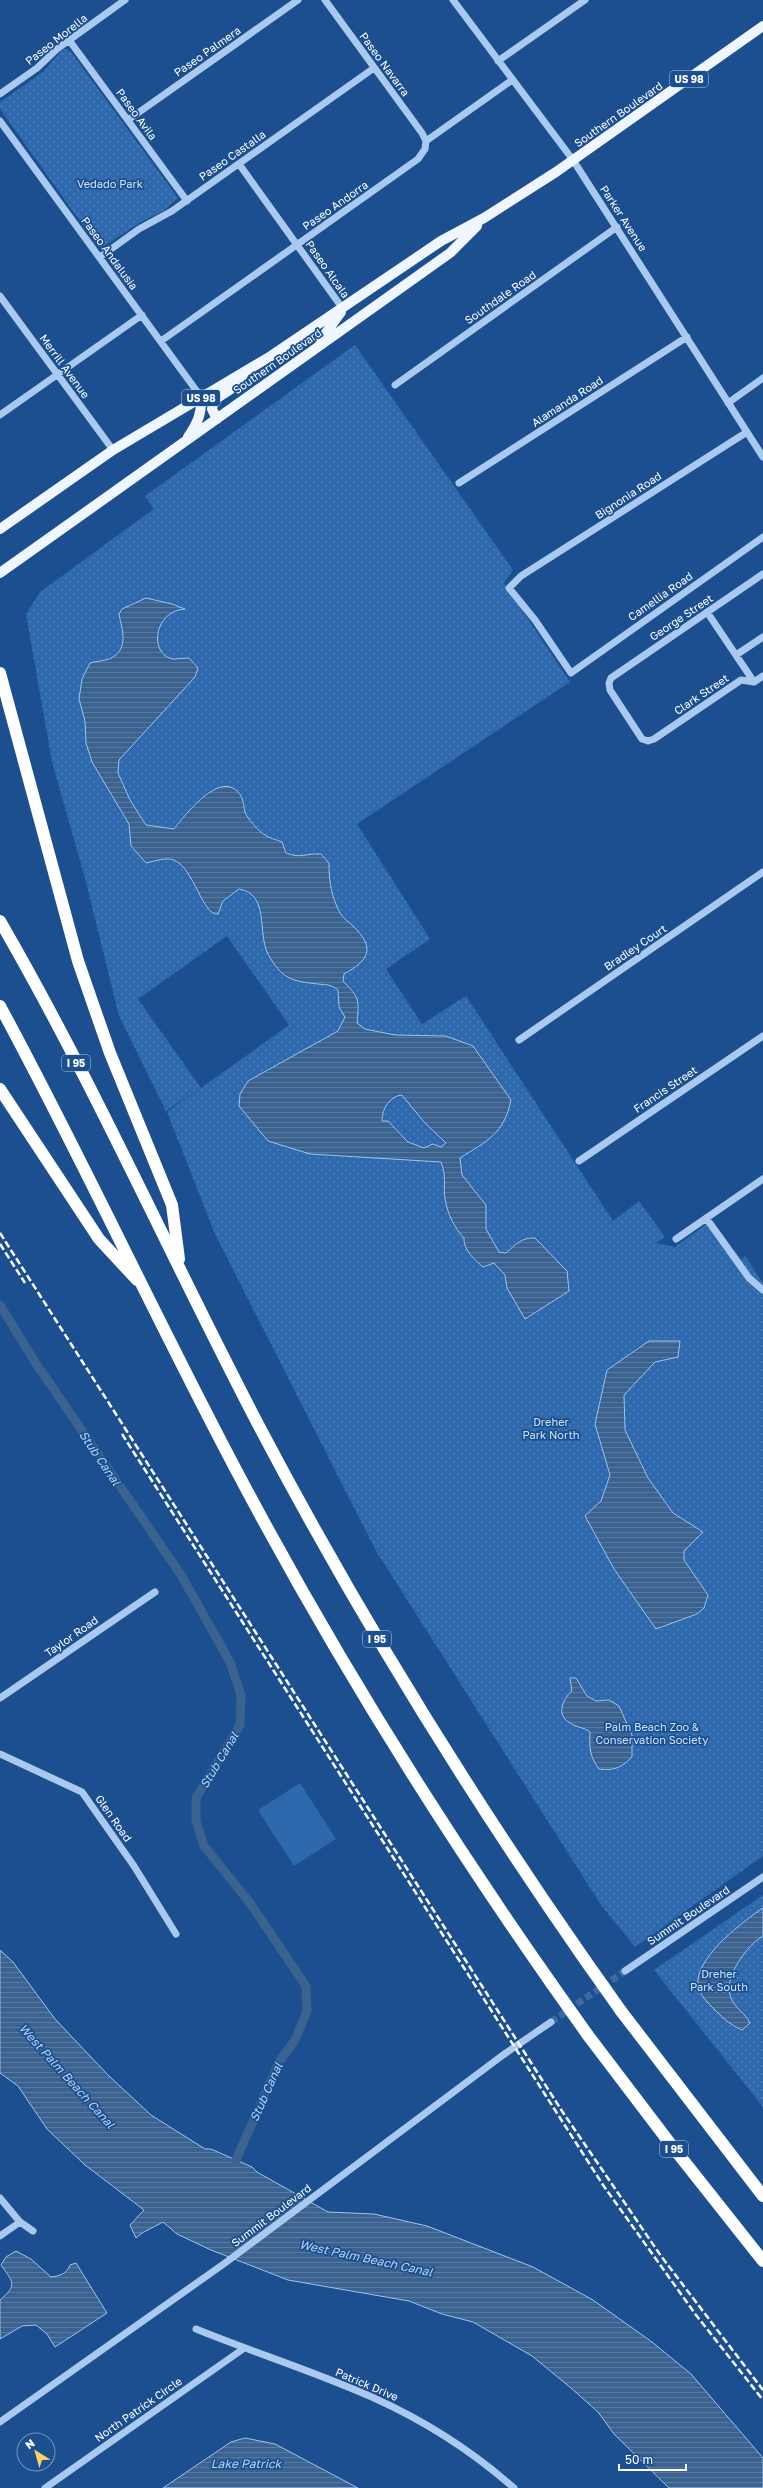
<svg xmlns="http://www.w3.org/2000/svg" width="763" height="2488" viewBox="0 0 763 2488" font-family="'Golos Text',sans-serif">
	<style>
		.grass { fill: #2e69ad }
		.park { fill: url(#park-dots); fill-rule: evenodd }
		.water { fill: url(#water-rules); stroke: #9cc4f0; fill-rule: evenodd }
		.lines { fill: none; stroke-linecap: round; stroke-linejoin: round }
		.canal { stroke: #3c6290; stroke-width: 9 }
		.minor-tunnel { stroke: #3d69a0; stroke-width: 7; stroke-dasharray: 7 3.5; stroke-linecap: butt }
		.minor { stroke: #a9c9ee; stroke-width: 7 }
		.major { stroke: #f0f6ff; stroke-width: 10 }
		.highway { stroke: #fff; stroke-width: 12 }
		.rail { stroke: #fff; stroke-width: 2.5; stroke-dasharray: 7 3; stroke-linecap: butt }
		.highway-bridge { stroke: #fff; stroke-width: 12 }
		.labels { text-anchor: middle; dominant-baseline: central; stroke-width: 3.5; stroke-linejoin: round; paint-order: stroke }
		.shield { fill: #1b4f8f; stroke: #bbcadd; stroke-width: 1 }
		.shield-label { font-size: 10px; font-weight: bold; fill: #fff }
		.street-label { font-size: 11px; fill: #fff; stroke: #1b4f8f }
		.park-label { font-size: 11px; fill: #cfe3fa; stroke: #1b4f8f }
		.water-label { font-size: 12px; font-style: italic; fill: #b5d3f5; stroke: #1b4f8f }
	</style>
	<defs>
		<pattern id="park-dots" width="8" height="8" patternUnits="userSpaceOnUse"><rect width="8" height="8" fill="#2e69ad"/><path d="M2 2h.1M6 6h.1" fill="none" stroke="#4d80b9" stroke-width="1.8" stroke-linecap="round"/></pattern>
		<pattern id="water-rules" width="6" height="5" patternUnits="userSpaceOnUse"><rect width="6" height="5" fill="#3c6290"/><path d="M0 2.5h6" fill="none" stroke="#597aa1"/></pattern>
	</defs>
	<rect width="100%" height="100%" fill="#1b4f8f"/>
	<!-- grass -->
	<path class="grass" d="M300 1783 336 1839 294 1866 258 1810Z"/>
	<!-- park -->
	<path class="park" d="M62 50 66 49 71 52 178 198 163 211 141 222 101 248 97 245 0 109V102L43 72Z
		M355 345 513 570 504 583 570 682 357 824 430 939 386 969 422 1024 466 996 613 1221 639 1201 665 1237 656 1243 675 1247 712 1220 741 1259 745 1256 763 1283V1856L635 1947 601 1905 376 1551 215 1234 167 1112 200 1088 166 1111 119 1016 85 878 52 762 26 614 40 592 154 509 145 496ZM227 936 289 1025 201 1088 138 999Z
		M763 1895V2107L654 1970Z"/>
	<!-- water -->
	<path class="water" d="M146 598 172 604 185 609C153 611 149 655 173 659 178 659 184 658 189 658L198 668 195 677 119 760 118 773 130 800 146 825 174 829C185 815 219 771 238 792 244 798 243 805 245 812 247 818 259 832 265 835 269 838 277 840 282 842L286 853C302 859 305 853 321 854L329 863C329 881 331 896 340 913 343 918 349 922 353 926 376 948 369 960 344 974L343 981C360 998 359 1000 357 1023L365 1029 395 1035 446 1036 473 1046 511 1100C504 1134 487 1141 460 1158L462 1175 486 1205V1229L499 1252 506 1253C515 1245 522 1237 535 1238L567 1271 569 1291 525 1319 507 1288 505 1275 494 1263 483 1267C475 1260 463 1250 464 1238 454 1227 448 1215 445 1199 443 1185 447 1177 441 1162L310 1154 268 1141 239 1106 240 1094 248 1081 338 1031 345 1017 339 1007 338 990C331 984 326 985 318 984 291 981 282 979 268 954 257 933 270 894 239 889L223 901 218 914C203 917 194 868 174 860 166 857 155 861 146 863L131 846 129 824 92 762 86 743 85 721 79 699 82 679 90 663C96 661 104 661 109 659 130 650 122 630 119 614L122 609ZM402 1095 424 1122 446 1143 441 1147 433 1144 424 1148 408 1142 388 1121H382C382 1108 390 1096 402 1095Z
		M649 1341H680L678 1357 655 1362 624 1395 625 1430 648 1478 673 1513 703 1532 684 1551V1560L708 1595 704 1608 697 1614 656 1629 614 1569 585 1516 601 1501 610 1475 595 1424 607 1370Z
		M570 1678H576L587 1696 596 1701 609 1700 619 1706 632 1735V1757C622 1767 615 1771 599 1769 590 1757 589 1748 590 1732 584 1727 577 1728 570 1723 556 1715 562 1700 572 1691Z
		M763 1908V1936C747 1945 722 1979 731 1998 735 2008 745 2013 750 2023L742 2030C730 2025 722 2017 713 2008 706 2001 696 1991 698 1979 702 1953 742 1922 763 1908Z
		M0 1950 13 1962 55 2019 108 2075 151 2115 205 2149H211L252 2167 257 2172 328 2212 374 2214 427 2226 533 2267 593 2300 652 2342 691 2374 763 2458V2488H669L614 2434 598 2412 571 2388 532 2356 473 2322 442 2314 409 2301 288 2280 211 2250 177 2234 163 2222 142 2233 136 2238 130 2225 144 2210 85 2165 47 2129 18 2086 0 2073Z
		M16 2251 31 2259 51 2277C59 2276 67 2274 70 2265L76 2263 107 2313 55 2347 47 2334 36 2325 22 2326 0 2339V2300C18 2285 13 2282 1 2265L6 2257Z
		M245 2438 275 2444 358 2488H163L231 2442Z"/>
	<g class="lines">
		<!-- canal -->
		<path class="canal" d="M0 1305 35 1362 181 1575 230 1662 241 1695 240 1725 196 1798V1821L204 1846 250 1903 306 1986 307 2011 295 2040 279 2062 236 2160"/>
		<!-- minor-tunnel -->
		<path class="minor-tunnel" d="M551 2022 625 1971"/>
		<!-- minor -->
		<path class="minor" d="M325 0 422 133 426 141
			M453 0 573 160 763 457
			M69 40 187 201
			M498 61 585 0
			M0 94 37 68 57 49 125 0
			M128 120 298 0
			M0 121 201 397
			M239 164 343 309
			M100 257 139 229 172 211 374 68
			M0 296 113 450
			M161 341 418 159 425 149 426 141 512 80
			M395 385 617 227
			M728 403 763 378
			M0 415 142 315
			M747 432 521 576 509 588 535 620 571 673 763 537
			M459 483 687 337
			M763 574 611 678 609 683 610 690 642 739 648 741 654 739 741 680 754 682 763 676
			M707 612 754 682
			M736 655 763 637
			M519 1040 763 872
			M579 1161 763 1036
			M706 1218 749 1278 763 1290
			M676 1239 763 1179
			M0 1698 155 1592
			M0 1754 82 1792 134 1866 176 1934
			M625 1971 763 1877
			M0 2198 20 2222 33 2231
			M0 2236 20 2222
			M196 2329C255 2353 316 2372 374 2398 425 2421 472 2451 514 2488
			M0 2422 225 2263 503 2055 551 2022
			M45 2488 243 2349"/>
		<!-- major -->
		<path class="major" d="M320 341 341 312
			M217 419 212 409 214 400 237 385 244 373
			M188 437C197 424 202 414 201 397
			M0 529 113 450 271 356 441 241 484 218 556 172 763 26
			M0 573 450 253 477 226"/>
		<!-- highway -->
		<path class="highway" d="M0 673 78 961 110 1053 172 1205 179 1259
			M0 921C95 1085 172 1260 260 1428 357 1612 466 1789 585 1960
			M0 1006C85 1163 159 1326 243 1483 335 1656 439 1823 551 1983
			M0 1089 99 1239 137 1280
			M621 2011 763 2196
			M587 2034 672 2146 763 2261"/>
		<!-- rail -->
		<path class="rail" d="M0 1233 562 2111 661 2256 763 2390
			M0 1244 25 1283
			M122 1434 603 2185 696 2315 763 2400"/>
		<!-- highway-bridge -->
		<path class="highway-bridge" d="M585 1960 621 2011
			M551 1983 587 2034"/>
	</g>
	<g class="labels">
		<!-- shield labels -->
		<g class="shield">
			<rect x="670" y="71" width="38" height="16" rx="3"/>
			<rect x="182" y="390" width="38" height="16" rx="3"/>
			<rect x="62" y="1055" width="28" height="16" rx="3"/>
			<rect x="363" y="1631" width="28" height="16" rx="3"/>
			<rect x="660" y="2141" width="28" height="16" rx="3"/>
		</g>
		<g class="shield-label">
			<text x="689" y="79">US 98</text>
			<text x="201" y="398">US 98</text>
			<text x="76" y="1063">I 95</text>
			<text x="377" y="1639">I 95</text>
			<text x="674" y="2149">I 95</text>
		</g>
		<!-- street labels -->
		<g class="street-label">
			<text transform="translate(56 39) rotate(-38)">Paseo Morella</text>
			<text transform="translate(207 51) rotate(-35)">Paseo Palmera</text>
			<text transform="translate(385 64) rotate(54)">Paseo Navarra</text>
			<text transform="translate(137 114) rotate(54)">Paseo Avila</text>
			<text transform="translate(618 114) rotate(-35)">Southern Boulevard</text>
			<text transform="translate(232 155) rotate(-35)">Paseo Castalla</text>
			<text transform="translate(335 205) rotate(-35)">Paseo Andorra</text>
			<text transform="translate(624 218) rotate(57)">Parker Avenue</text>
			<text transform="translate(110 253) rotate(54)">Paseo Andalusia</text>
			<text transform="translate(328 269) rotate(55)">Paseo Alcala</text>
			<text transform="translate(500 297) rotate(-35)">Southdale Road</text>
			<text transform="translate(277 361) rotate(-35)">Southern Boulevard</text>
			<text transform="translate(65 366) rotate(54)">Merrill Avenue</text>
			<text transform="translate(567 401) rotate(-33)">Alamanda Road</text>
			<text transform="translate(628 495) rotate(-33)">Bignonia Road</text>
			<text transform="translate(660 596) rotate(-35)">Camellia Road</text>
			<text transform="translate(681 617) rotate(-34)">George Street</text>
			<text transform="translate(701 694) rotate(-34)">Clark Street</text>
			<text transform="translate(635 947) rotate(-34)">Bradley Court</text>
			<text transform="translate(665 1089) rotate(-34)">Francis Street</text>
			<text transform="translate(71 1636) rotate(-35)">Taylor Road</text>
			<text transform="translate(114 1818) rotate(55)">Glen Road</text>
			<text transform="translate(688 1915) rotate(-34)">Summit Boulevard</text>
			<text transform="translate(271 2215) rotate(-37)">Summit Boulevard</text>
			<text transform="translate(367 2384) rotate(23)">Patrick Drive</text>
			<text transform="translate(138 2409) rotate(-35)">North Patrick Circle</text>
		</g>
		<!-- park labels -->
		<g class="park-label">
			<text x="110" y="183">Vedado Park</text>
			<text x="551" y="1421">Dreher<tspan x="551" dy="13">Park North</tspan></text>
			<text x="652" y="1726">Palm Beach Zoo &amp;<tspan x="652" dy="13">Conservation Society</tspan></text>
			<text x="719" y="1973">Dreher<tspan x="719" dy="13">Park South</tspan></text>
		</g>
		<!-- water labels -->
		<g class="water-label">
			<text transform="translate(100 1458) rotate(56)">Stub Canal</text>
			<text transform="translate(219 1760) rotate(-59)">Stub Canal</text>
			<text transform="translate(67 2076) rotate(48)">West Palm Beach Canal</text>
			<text transform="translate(266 2092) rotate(-66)">Stub Canal</text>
			<text transform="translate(366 2258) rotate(12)">West Palm Beach Canal</text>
			<text x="246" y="2463">Lake Patrick</text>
		</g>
	</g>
	<!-- north arrow -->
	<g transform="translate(36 2452) rotate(323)"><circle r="19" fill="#1b4f8f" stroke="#7695bc"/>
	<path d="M0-3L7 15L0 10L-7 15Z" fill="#ffd166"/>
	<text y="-6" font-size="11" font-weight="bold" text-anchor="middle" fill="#ffffff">N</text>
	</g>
	<!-- scale -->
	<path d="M619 2464v6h67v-6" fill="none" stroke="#ffffff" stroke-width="2"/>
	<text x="625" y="2464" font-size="12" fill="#ffffff" stroke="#1b4f8f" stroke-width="3" paint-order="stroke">50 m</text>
</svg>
